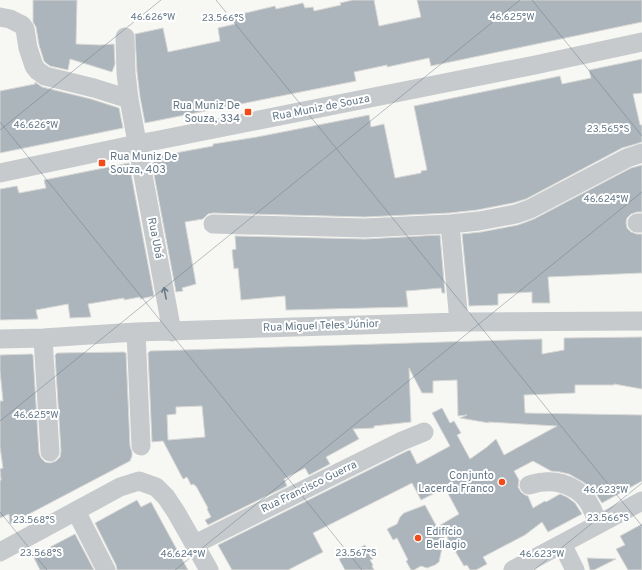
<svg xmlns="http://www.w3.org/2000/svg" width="642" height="570" viewBox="0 0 642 570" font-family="Overpass,sans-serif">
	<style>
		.building { fill: #acb5bb; stroke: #d8d8d6; fill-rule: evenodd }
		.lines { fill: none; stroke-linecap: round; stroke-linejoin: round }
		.minor { stroke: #c6cacd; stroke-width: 19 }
		.oneway { stroke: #687b8a }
		.ticks { fill: none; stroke: #637787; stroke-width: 1; stroke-opacity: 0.45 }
		.poi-dot { fill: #f14b19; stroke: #fff; stroke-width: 1.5 }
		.labels { text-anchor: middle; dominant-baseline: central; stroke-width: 4; stroke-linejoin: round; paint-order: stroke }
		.poi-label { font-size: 11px; fill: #637787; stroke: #fff; text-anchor: end }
		.street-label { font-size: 11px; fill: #637787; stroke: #fff }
		.ticks-label { font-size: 10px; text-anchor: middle; fill: #637787; stroke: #fff; stroke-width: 4; stroke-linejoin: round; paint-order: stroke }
	</style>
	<rect width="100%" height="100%" fill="#f7f7f3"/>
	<!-- building -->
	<path class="building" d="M33 0H77L76 44 100 45 114 44 115 64 112 72 70 59 68 70 50 66 46 63 44 61 39 45 36 27 33 22Z
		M353 0H374L379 26 421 17 417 0H642V22L431 66 429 58 387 67V65L354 72 356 81 145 123 140 97 137 72 135 34 163 28 168 52 220 41 218 28 235 24 233 16 275 6 276 9 303 3 305 8 313 7 314 11 341 5 340 3Z
		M642 59V93L633 94 640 125H642V142L639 143 622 148 526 199 513 203 477 210 449 213 365 217 213 213 208 214 203 219 185 222 196 284 182 288 183 291 176 292 152 164 159 156 213 146V144L257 137 369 115 371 127 384 124 395 178 421 173V171L427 170 414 106 560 76 562 84 591 78 589 70Z
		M35 82 42 87 91 99 119 108 123 128 0 153V91L35 84Z
		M129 163 154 296 140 299V297L124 300V298L88 304 91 317 70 318 68 304 36 310 38 319 0 320V189L17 186 19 193 46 188 44 180Z
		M642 165V212H637L631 214 627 218 626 223 627 228 631 232 637 234H642V273L548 277 550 303H532V292L498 294V305L469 306 462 234 481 232 518 225 534 219 631 168Z
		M440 235 445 293H442L441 288 406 291 408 307 286 310 285 296 241 300 238 268 234 269 232 250 236 249 235 236 365 239Z
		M642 337V389L614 384V385H575V393L524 395 525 413 642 415V481L602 503 596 494 590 487 583 482 569 474 560 472 551 471 533 461 514 471 519 480 518 487 521 492 525 495 528 496 533 508 545 501 546 502 560 494 567 497 575 503 582 514 548 532 542 522 525 535 483 557 487 564 476 570H470L467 565 464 566 445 534 439 562 435 565 427 568 421 566 414 570H411L406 561 408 560 397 538 393 540 387 529 397 524 400 517 404 513 425 505 437 527 459 514 445 488 421 500 412 483 313 533 323 552 288 570H232L218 545 407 451 410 450 417 464 450 446 432 413 442 408 450 423 454 421 461 433 457 435 470 459 487 447 496 439 504 455 557 426 488 422 489 423 460 418 467 415 458 416 457 380 433 381V393H422L409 368 411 422 374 426V428L353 429 359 439 326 457 330 464 309 475 305 468 284 479 287 486 208 525 205 520 211 517 207 509 208 508 196 486H195L194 484 191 485 187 477 183 479 163 441 152 442 148 353 150 351 542 339V354L564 350V338ZM202 406 205 437 168 440 167 415 176 414V407Z
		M124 352 126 353 130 446 132 452V456L130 461 10 524 9 514 0 518V481L1 480 0 469 3 468 0 447V401H3L0 371V355L32 354 33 355 39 453 41 458 45 462 50 463 56 461 60 457 61 451 55 355 57 353Z
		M137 500 141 507 151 502 188 570H117L116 565 95 523Z
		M642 524V570H628L616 549 625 545 620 536Z
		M75 534 94 570H40L33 556Z
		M365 545 373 559 370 560 373 565 372 566 374 570H345L339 559Z
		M587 558 616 559 594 570H590Z"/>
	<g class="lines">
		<!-- minor -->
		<path class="minor" d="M0 17 10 19 22 25 25 29 28 48 34 66 38 71 45 76 94 88 129 99
			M125 37 126 73 129 99 172 332
			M0 173 137 144 159 140 535 65 642 42
			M637 223H642
			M213 224 365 228 450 224 479 221 516 214 530 209 627 158 642 153
			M450 224 459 322
			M136 332 141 446
			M43 338 50 452
			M0 339 43 338 136 332 459 322 642 321
			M529 485C534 484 539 482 544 482 563 480 583 490 591 507 594 512 596 519 598 524
			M76 511 106 570
			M195 544 402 441 424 432
			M562 544 575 570
			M0 552 120 487 139 481 156 487 166 497 176 512 209 570
			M513 570 642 501"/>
	</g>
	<!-- one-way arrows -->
	<defs><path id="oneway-shaft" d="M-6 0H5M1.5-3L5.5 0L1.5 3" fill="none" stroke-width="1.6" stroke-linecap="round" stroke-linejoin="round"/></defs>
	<use class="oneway" href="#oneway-shaft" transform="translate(165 293) rotate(-101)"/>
	<!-- ticks -->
	<path class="ticks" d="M216 0 642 526M532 0 642 136M0 122 362 570M0 130 161 0M0 421 520 0M0 512 47 570M175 570 642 192M534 570 642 483"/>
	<!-- markers -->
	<g class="poi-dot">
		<rect x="244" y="108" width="8" height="8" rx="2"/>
		<rect x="98" y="159" width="8" height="8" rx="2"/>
		<circle cx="502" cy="482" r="4"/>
		<circle cx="418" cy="538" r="4"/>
	</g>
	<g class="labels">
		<!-- poi labels -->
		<g class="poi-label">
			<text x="240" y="106">Rua Muniz De<tspan x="240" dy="13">Souza, 334</tspan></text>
			<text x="110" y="157" text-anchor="start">Rua Muniz De<tspan x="110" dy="13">Souza, 403</tspan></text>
			<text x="494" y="476">Conjunto<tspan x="494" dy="13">Lacerda Franco</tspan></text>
			<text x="426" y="532" text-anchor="start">Edifício<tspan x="426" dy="13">Bellagio</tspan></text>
		</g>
		<!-- street labels -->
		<g class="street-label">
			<text transform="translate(321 108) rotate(-11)">Rua Muniz de Souza</text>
			<text transform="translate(155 238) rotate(79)">Rua Ubá</text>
			<text transform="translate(321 326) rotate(-2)">Rua Miguel Teles Júnior</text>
			<text transform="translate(309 487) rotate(-26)">Rua Francisco Guerra</text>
		</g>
	</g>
	<g class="ticks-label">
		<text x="153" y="20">46.626°W</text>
		<text x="512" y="20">46.625°W</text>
		<text x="223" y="21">23.566°S</text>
		<text x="36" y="128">46.626°W</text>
		<text x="608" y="132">23.565°S</text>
		<text x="606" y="202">46.624°W</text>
		<text x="36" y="418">46.625°W</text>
		<text x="606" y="493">46.623°W</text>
		<text x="608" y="521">23.566°S</text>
		<text x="34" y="523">23.568°S</text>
		<text x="41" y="556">23.568°S</text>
		<text x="356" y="556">23.567°S</text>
		<text x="183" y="557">46.624°W</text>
		<text x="542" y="557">46.623°W</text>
	</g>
</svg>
